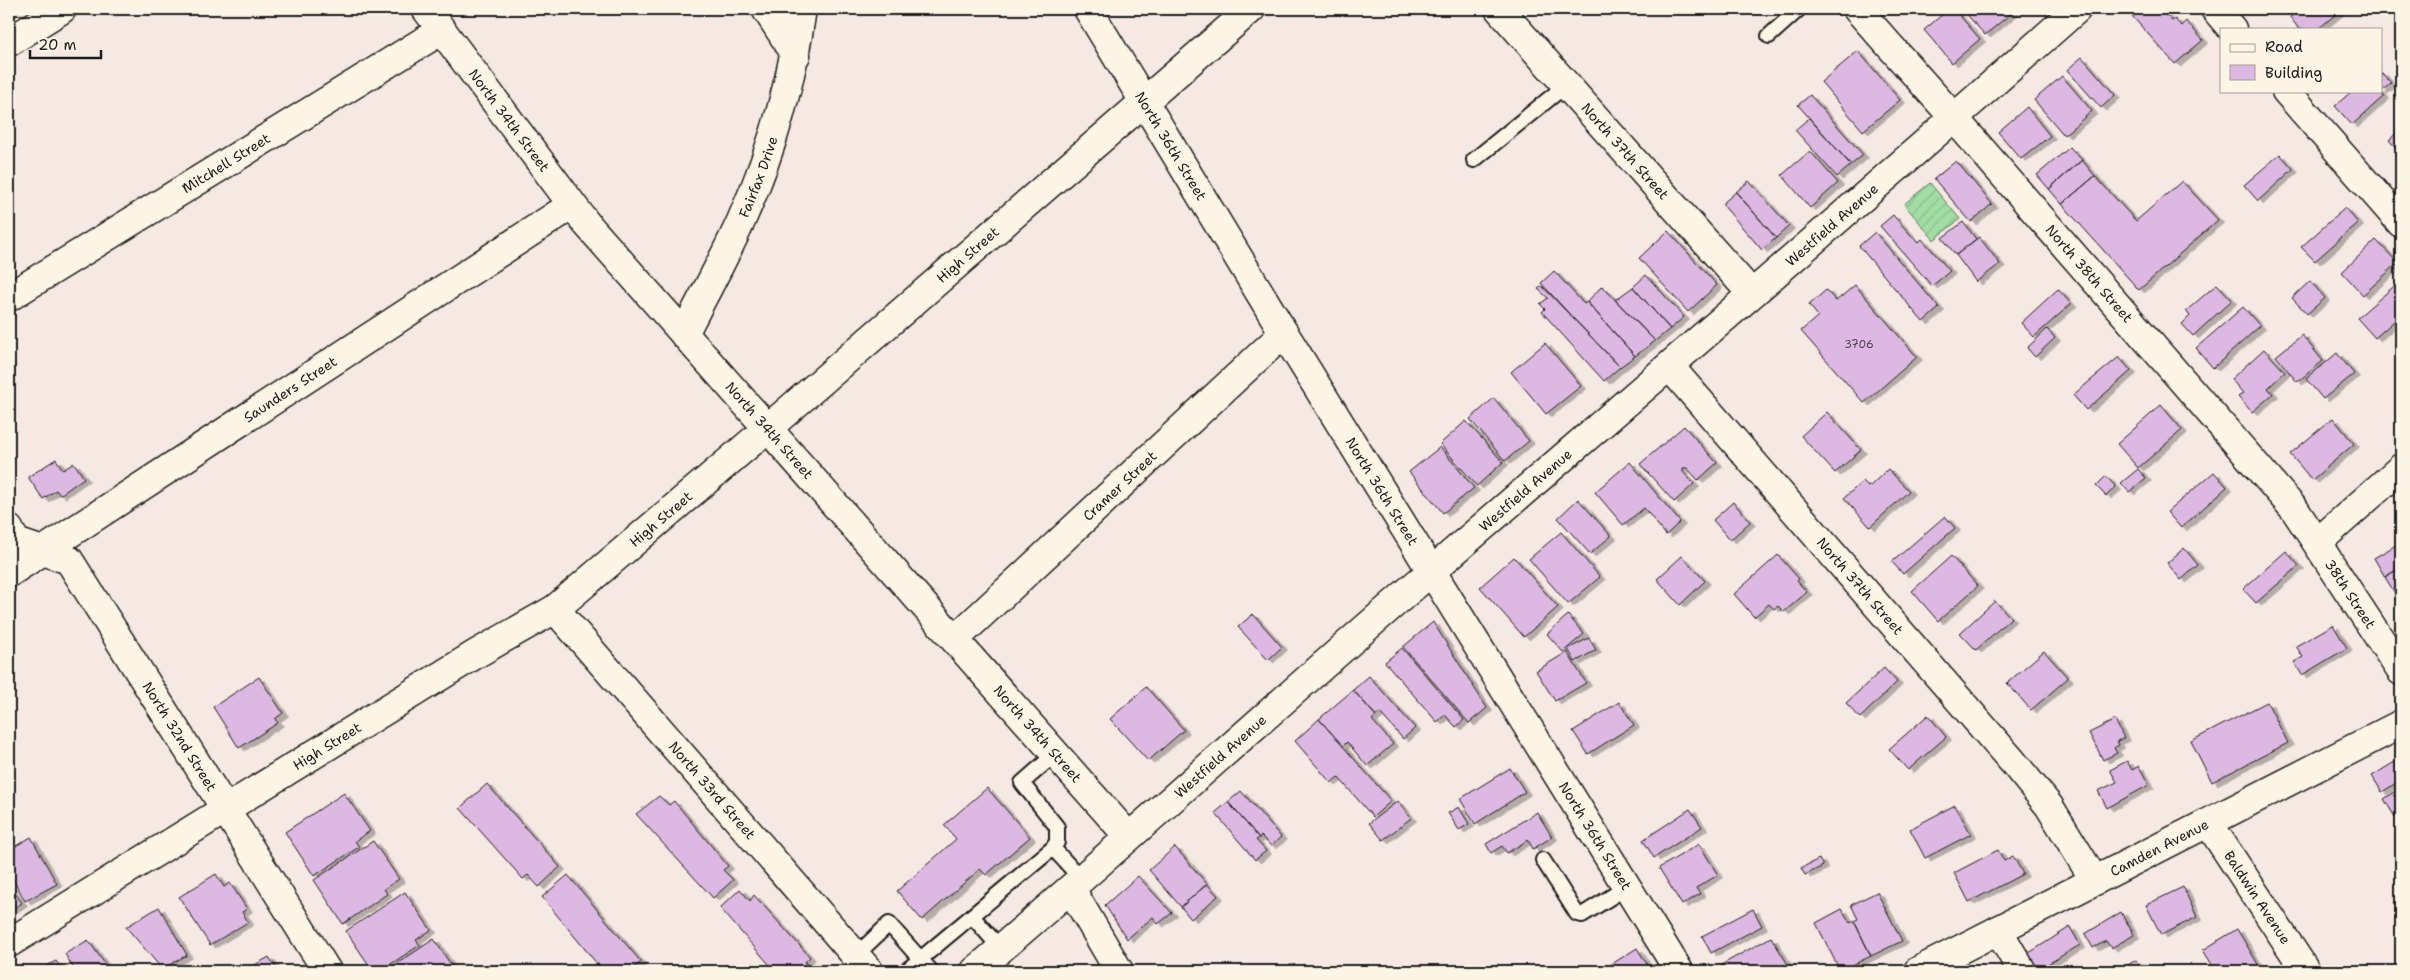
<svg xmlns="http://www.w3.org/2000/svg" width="2410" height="980" viewBox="0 0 2410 980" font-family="'Shantell Sans',sans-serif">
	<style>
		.garden { fill: url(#garden-furrows); stroke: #5f7c60 }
		.building { fill: #dcb8e2; stroke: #1c1c1c; filter: url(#shadow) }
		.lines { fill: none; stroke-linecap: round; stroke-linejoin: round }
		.lane-casing { stroke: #1c1c1c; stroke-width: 18 }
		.street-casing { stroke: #1c1c1c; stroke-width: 31 }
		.secondary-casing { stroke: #1c1c1c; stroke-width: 31 }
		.lane { stroke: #fcf5e5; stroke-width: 14 }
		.street { stroke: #fcf5e5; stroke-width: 28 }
		.secondary { stroke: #fcf5e5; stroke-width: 28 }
		.labels { text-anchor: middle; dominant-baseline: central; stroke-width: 4; stroke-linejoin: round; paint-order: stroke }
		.number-label { font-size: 11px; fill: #4c434e }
		.street-label { font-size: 14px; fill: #1c1c1c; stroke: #fcf5e5 }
	</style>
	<defs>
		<pattern id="garden-furrows" width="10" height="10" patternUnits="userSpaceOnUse" patternTransform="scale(1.25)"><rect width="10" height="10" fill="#a2dda3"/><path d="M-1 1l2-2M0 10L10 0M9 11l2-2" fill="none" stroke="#8bbd8c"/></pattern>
		<filter id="shadow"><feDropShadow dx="5.5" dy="3" stdDeviation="0" flood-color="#0004"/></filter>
	</defs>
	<rect width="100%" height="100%" fill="#f6e9e4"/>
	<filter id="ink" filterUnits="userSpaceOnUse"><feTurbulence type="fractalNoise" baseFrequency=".02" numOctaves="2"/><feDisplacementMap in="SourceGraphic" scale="10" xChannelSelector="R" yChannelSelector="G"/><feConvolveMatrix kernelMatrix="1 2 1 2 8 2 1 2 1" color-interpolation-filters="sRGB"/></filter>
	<g filter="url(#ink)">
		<!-- garden -->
		<path class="garden" d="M1930 183 1960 219 1934 240 1904 204Z"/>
		<!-- building -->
		<path class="building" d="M1949 9H1954L1980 39 1952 63 1924 30Z
			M1962 9H2014L2015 10 1985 35Z
			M2137 9H2160L2172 21 2175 19 2181 26 2186 21 2203 40 2175 64 2131 15Z
			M2300 9H2342L2318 29H2299L2290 17Z
			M1858 51 1900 100 1863 131 1821 82Z
			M2082 57 2115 95 2101 108 2067 70Z
			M2381 72 2391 83 2381 92 2384 96 2352 125 2335 106 2352 91H2381Z
			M2062 76 2092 111 2064 135 2034 100Z
			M1810 95 1863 155 1851 165 1798 105Z
			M2027 107 2050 136 2021 159 1998 132Z
			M1809 118 1851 165 1837 177 1795 130Z
			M2401 129V154L2389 140Z
			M2070 147 2082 160 2049 189 2037 175Z
			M1810 151 1838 183 1810 208 1782 175Z
			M2280 154 2293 169 2258 201 2244 185Z
			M2082 160 2095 176 2062 204 2049 189Z
			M1956 161 1992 204 1971 222 1934 179Z
			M2095 176 2136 221 2182 181 2218 220 2139 290 2062 204Z
			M1749 181 1789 226 1776 238 1736 192Z
			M1736 192 1776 238 1762 250 1722 204Z
			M2345 208 2358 223 2315 261 2301 247Z
			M1893 215 1918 243 1922 239 1950 271 1932 286 1880 226Z
			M1963 222 1976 239 1956 255 1942 238Z
			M1668 231 1717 285 1688 312 1639 258Z
			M1875 232 1939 308 1923 322 1859 246Z
			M1979 237 2000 264 1976 282 1956 255Z
			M2376 240 2398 263 2363 295 2342 272Z
			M1554 271 1584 304 1587 302 1635 356 1620 367 1573 318 1541 283Z
			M1646 275 1684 317 1670 329 1633 287Z
			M2310 281 2325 298 2307 314 2292 298Z
			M2399 282 2401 284V315L2375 338 2357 318Z
			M2217 284 2232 300 2193 336 2182 324 2190 316 2186 311Z
			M1855 285 1917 357 1864 403 1801 331 1818 316 1809 305 1826 290 1836 301Z
			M1542 286 1620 367 1604 381 1542 312 1545 309 1540 304 1548 298 1538 289Z
			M1602 286 1655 341 1635 356 1587 302Z
			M1633 287 1670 329 1655 341 1615 300Z
			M2058 289 2071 304 2034 337 2021 323Z
			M2243 307 2260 326 2213 368 2196 348Z
			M2047 329 2055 338 2035 357 2027 348Z
			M2302 335 2323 361 2297 382 2276 356Z
			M1545 343 1581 386 1546 414 1511 372Z
			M2264 349 2285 372 2268 388 2273 394 2252 412 2238 397 2243 393 2231 379Z
			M2337 353 2354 374 2323 399 2306 379Z
			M2119 357 2131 371 2086 410 2073 395Z
			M1494 398 1529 441 1505 461 1470 419Z
			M2161 405 2182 430 2138 468 2117 444Z
			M1827 412 1861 450 1835 473 1801 436Z
			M2333 418 2354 444 2312 480 2290 454Z
			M1466 421 1503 462 1477 486 1440 444Z
			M1684 426 1717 463 1698 480 1687 468H1683V472L1694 484 1674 502 1640 464Z
			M1440 447 1474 488 1443 513 1409 472Z
			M56 459 63 470 74 463 84 478 60 495 56 490 43 499 28 477Z
			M1630 462 1680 522 1666 535 1644 508 1623 525 1595 492Z
			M1888 469 1909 491 1870 527 1844 498 1863 481 1869 487Z
			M2138 469 2146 478 2129 492 2121 483Z
			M2214 472 2227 487 2181 528 2167 512Z
			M2106 476 2116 487 2106 496 2096 486Z
			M1578 499 1611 536 1590 554 1558 518Z
			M1733 502 1750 522 1730 540 1713 520Z
			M1945 516 1955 528 1903 574 1892 562Z
			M1561 532 1600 577 1568 604 1529 559Z
			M2401 542V567L2385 577 2374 558Z
			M2184 548 2198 565 2181 580 2167 563Z
			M2286 551 2299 566 2256 603 2243 589Z
			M1778 555 1799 579 1797 581 1807 592 1784 612 1778 606 1774 609 1769 604 1754 617 1734 594Z
			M1682 556 1705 581 1680 605 1657 579Z
			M1951 556 1978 586 1938 621 1912 591Z
			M1514 557 1558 607 1524 637 1480 587Z
			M2401 567V591L2396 595 2385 577Z
			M1995 601 2011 618 1976 650 1960 633Z
			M1253 614 1282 647 1268 660 1238 627Z
			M1568 615 1584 634 1563 652 1547 634Z
			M1433 622 1487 708 1469 723 1403 647Z
			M2333 625 2347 648 2302 675 2294 662 2303 657 2296 646Z
			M1589 638 1596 650 1575 662 1568 649Z
			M1402 648 1464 720 1456 727 1445 715 1437 722 1385 662Z
			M2044 651 2068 678 2031 710 2007 683Z
			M1567 652 1586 683 1555 701 1536 671Z
			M1884 668 1897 682 1860 718 1846 703Z
			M1369 676 1415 728 1403 739 1380 713 1376 716 1353 690Z
			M259 677 283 713 275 719 278 723 239 748 213 707Z
			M1146 687 1184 730 1148 761 1110 719Z
			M1353 690 1376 716 1372 720 1393 744 1367 766 1347 742 1343 746 1319 719Z
			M1619 702 1634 725 1588 754 1573 731Z
			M2267 702 2288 743 2212 782 2191 741Z
			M1928 715 1946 737 1908 770 1889 749Z
			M1319 719 1391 801 1373 817 1338 777 1331 783 1295 741Z
			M2115 720 2124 738 2117 741 2119 745 2114 748 2117 753 2103 760 2089 733Z
			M2401 758V780L2382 792 2372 776Z
			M2127 761 2132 770 2139 766 2149 785 2107 808 2098 791 2117 782 2110 770Z
			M1510 768 1525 792 1475 824 1460 799Z
			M487 784 560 867 539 887 528 875 523 879 460 808Z
			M987 788 1030 837 986 875 980 869 922 920 897 891 956 839 944 825Z
			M2401 788V813L2395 817 2384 799Z
			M1241 791 1281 837 1271 846 1261 836 1259 838 1228 802Z
			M344 793 370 831 355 841 359 847 314 876 285 832Z
			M659 796 669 805 674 801 728 866 723 870 733 880 713 898 636 814Z
			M1398 801 1411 818 1383 840 1369 823Z
			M1228 802 1259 838 1256 840 1266 851 1255 860 1215 813Z
			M1955 805 1971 834 1925 858 1910 829Z
			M1459 807 1469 824 1459 830 1448 813Z
			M1690 809 1702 827 1654 858 1643 840Z
			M1537 812 1552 837 1533 849 1528 840 1507 853 1502 846 1491 853 1486 844Z
			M31 837 57 884 25 901 9 872V850Z
			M373 841 399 879 384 889 387 894 343 924 314 880Z
			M1699 844 1718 875 1696 888 1700 894 1682 905 1659 868Z
			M1175 847 1207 884 1181 907 1149 870Z
			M1998 850 2004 861 2013 856 2023 874 1969 902 1954 873Z
			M1819 859 1823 866 1805 875 1801 868Z
			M216 874 224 887 230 883 247 909 242 912 248 922 210 945 179 897Z
			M568 875 641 962 630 971H612L609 968 603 971 542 897Z
			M1138 876 1172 913 1158 924 1153 917 1127 939 1105 905Z
			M1207 884 1218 896 1191 919 1181 907Z
			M9 885 22 903 9 911Z
			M2183 887 2197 917 2161 935 2146 905Z
			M740 889 750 901 754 895 810 957 805 962 812 971H775L720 908Z
			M405 892 431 930 416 940 420 945 380 971H373L346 931Z
			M1877 892 1902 941 1871 956 1854 921 1858 919 1851 905Z
			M159 907 187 955 162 969 126 927Z
			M1753 909 1762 926 1711 953 1702 936Z
			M1842 909 1850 923 1854 921 1871 956 1840 971 1816 923Z
			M2121 912 2134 935 2111 948 2106 941 2093 948 2085 934Z
			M2070 927 2080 945 2036 971 2026 955Z
			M2237 929 2262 971H2216L2203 950Z
			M1771 937 1792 971H1725L1721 965Z
			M434 939 455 971H386Z
			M88 940 110 971H75L65 954Z
			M1637 948 1651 971H1601Z
			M269 957 278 971H256L253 966Z
			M2136 960 2143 971H2118Z
			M56 961 63 971H37Z"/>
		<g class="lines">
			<!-- lane casing -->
			<g class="lane-casing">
				<path id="lane" d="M1769 36 1799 9
					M1474 160 1566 85
					M1053 848 1082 880
					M1543 860 1577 914 1582 915 1627 887
					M972 916 1001 949
					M855 956 889 924 931 971
					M906 971 1053 848 1057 842V827L1022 783 1055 754"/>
			</g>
			<!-- street casing -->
			<g class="street-casing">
				<g id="street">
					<path id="s1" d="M426 9 586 223 1129 837"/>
					<path d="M766 9 796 55"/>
					<path id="s2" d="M1499 9 1751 293"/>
					<path id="s3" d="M1857 9 1954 118 2295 510 2401 671"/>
					<path d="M2215 9 2232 29"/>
					<path d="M9 42 62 9"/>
					<path d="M2286 91 2401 223"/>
					<path id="s4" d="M9 297 442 30"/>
					<path id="s5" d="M684 334C703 296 724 259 741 221 771 154 792 81 802 9"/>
					<path id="s6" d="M1670 367 2013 762 2049 806 2095 881"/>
					<path id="s7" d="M9 529 16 542 69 560 327 971"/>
					<path d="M2317 543 2401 468"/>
					<path id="s8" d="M9 573 572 205"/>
					<path id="s9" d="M555 609 869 971"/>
					<path id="s10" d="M955 639 1284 333"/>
					<path id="s11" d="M2209 824 2306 971"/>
					<path d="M1071 889 1119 971"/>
					<path d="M1998 930 2022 971"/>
					<path id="s12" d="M9 943 476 654 555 609 768 428 1251 9"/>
					<path id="s13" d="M1918 971 2401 724"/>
				</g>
			</g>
			<!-- secondary casing -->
			<g class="secondary-casing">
				<g id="secondary">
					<path id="s14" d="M1088 9 1284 333 1679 971"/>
					<path id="s15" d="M975 971C1130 839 1280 701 1434 569 1649 383 1865 198 2077 9"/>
				</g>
			</g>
			<!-- lane -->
			<use href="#lane" class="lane"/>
			<!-- street -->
			<use href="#street" class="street"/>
			<!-- secondary -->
			<use href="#secondary" class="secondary"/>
		</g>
	</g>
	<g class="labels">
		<!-- number labels -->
		<g class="number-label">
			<text x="1859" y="344">3706</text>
		</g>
		<!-- street labels -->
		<g class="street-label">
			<text stroke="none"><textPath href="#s1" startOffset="139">North 34th Street</textPath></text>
			<text stroke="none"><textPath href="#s14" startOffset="160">North 36th Street</textPath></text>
			<text stroke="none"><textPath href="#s2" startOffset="190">North 37th Street</textPath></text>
			<text stroke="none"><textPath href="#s4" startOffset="255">Mitchell Street</textPath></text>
			<text stroke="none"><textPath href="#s5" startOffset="174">Fairfax Drive</textPath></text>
			<text stroke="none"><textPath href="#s15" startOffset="1136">Westfield Avenue</textPath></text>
			<text stroke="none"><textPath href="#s12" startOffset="1184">High Street</textPath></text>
			<text stroke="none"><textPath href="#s3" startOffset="352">North 38th Street</textPath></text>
			<text stroke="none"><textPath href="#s8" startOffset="336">Saunders Street</textPath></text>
			<text stroke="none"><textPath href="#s1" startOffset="544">North 34th Street</textPath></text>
			<text stroke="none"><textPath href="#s10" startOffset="225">Cramer Street</textPath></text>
			<text stroke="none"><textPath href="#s15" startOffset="731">Westfield Avenue</textPath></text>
			<text stroke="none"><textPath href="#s14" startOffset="565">North 36th Street</textPath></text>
			<text stroke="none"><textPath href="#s12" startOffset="779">High Street</textPath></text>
			<text stroke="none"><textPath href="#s6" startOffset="290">North 37th Street</textPath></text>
			<text stroke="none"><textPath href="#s3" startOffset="766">38th Street</textPath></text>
			<text stroke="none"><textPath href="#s1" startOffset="949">North 34th Street</textPath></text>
			<text stroke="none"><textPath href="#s7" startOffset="279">North 32nd Street</textPath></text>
			<text stroke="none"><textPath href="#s12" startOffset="374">High Street</textPath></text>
			<text stroke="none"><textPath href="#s15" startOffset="326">Westfield Avenue</textPath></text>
			<text stroke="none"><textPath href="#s9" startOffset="240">North 33rd Street</textPath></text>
			<text stroke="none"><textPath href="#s14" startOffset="970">North 36th Street</textPath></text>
			<text stroke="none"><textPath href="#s13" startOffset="271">Camden Avenue</textPath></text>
			<text stroke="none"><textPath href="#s11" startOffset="88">Baldwin Avenue</textPath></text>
		</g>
	</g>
	<!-- margin -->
	<rect width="2410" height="980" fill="none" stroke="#fcf5e5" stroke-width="30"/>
	<rect x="15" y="15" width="2380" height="950" fill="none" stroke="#1c1c1c" stroke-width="2" filter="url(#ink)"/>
	<!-- legend -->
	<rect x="2220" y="28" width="162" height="65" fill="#fcf5e5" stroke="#a29e95"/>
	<rect x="2230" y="44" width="25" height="8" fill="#fcf5e5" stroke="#a29e95"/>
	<text x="2265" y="52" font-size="15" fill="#1c1c1c">Road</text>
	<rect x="2230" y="65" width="25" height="15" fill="#dcb8e2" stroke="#a29e95"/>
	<text x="2265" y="78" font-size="15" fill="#1c1c1c">Building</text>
	<!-- scale -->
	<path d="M30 50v8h71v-8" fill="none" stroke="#1c1c1c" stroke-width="2.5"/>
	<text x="38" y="50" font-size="15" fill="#1c1c1c" stroke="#fcf5e5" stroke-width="4" paint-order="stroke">20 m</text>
</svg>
